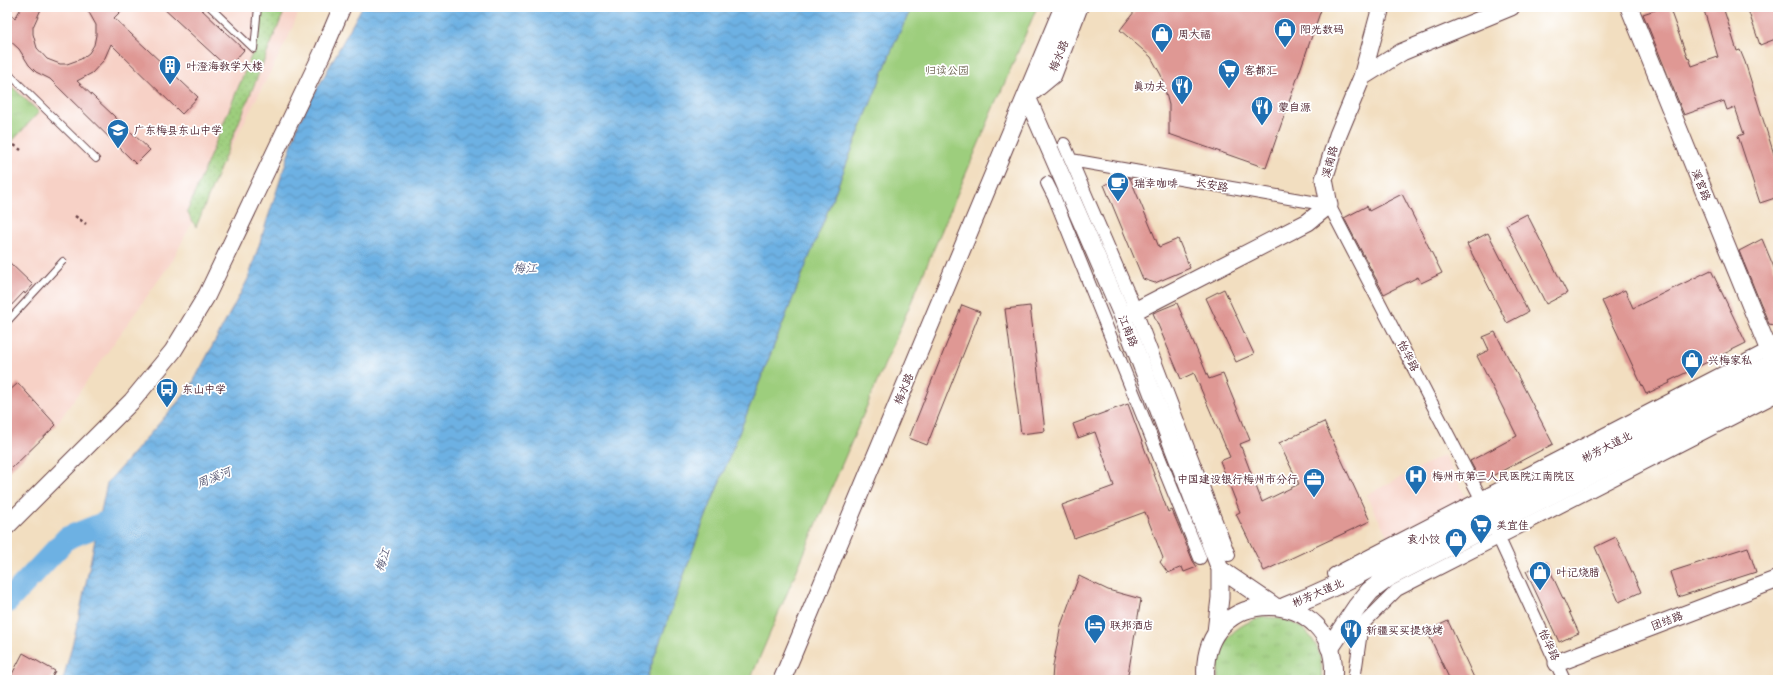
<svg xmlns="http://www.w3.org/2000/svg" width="1785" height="687" viewBox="0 0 1785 687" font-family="'Balsamiq Sans','LXGW WenKai TC',sans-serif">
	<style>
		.built { fill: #f7d1c6 }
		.grass { fill: url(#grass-tufts); stroke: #747654 }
		.park { fill: #9dce7d; stroke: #747654 }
		.garden { fill: url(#garden-dots); stroke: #747654 }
		.water { fill: url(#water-waves); stroke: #5c6887 }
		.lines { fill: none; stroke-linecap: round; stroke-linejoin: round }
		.river { stroke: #6db1e3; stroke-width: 23 }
		.building { fill: #df9894 }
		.lane-casing { stroke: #633c41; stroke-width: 8 }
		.street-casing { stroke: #633c41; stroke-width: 14 }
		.secondary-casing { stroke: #633c41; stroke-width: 19 }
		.primary-casing { stroke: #633c41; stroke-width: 21 }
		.path { stroke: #633c41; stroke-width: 2.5; stroke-dasharray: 3 3; stroke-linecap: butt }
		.lane { stroke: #fff; stroke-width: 6 }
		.street { stroke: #fff; stroke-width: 12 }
		.secondary { stroke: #fff; stroke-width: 17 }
		.primary { stroke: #fff; stroke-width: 19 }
		.labels { text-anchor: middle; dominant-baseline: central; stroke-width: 3.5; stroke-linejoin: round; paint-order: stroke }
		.poi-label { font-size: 11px; fill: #4a1f2b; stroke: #fff; text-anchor: start }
		.street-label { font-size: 11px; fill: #4a1f2b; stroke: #fff }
		.park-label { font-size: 11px; fill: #675c48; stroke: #fff }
		.water-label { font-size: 12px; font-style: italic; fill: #585975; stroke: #fff }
	</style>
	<defs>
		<pattern id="grass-tufts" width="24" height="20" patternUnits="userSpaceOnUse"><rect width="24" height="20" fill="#9dce7d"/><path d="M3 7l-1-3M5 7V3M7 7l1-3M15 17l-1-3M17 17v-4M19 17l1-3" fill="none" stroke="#89b06c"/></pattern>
		<pattern id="garden-dots" width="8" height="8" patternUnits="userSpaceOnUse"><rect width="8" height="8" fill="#9dce7d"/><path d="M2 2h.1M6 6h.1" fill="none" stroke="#89b06c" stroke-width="1.8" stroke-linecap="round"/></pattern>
		<pattern id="water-waves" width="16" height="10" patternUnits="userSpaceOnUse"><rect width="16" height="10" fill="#6db1e3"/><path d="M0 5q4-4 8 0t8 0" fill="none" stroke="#5c8fb8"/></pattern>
	</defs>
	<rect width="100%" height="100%" fill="#fff"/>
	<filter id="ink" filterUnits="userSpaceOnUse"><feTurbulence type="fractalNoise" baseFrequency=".025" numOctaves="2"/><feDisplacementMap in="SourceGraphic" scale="8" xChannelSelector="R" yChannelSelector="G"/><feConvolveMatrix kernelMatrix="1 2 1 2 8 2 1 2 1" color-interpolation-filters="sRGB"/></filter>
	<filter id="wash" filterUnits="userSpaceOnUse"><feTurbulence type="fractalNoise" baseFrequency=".012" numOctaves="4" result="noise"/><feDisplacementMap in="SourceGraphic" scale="16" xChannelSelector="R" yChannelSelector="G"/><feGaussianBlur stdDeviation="0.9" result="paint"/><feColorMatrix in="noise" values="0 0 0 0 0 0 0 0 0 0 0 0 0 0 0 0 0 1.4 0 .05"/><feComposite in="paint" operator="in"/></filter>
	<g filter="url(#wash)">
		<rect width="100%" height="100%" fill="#f2dec0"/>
		<!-- built -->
		<path class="built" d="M7 7H301L288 38 172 261 56 425 18 383 7 393Z
			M1444 455 1466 497 1388 537 1366 495Z"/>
		<!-- grass -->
		<path class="grass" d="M7 82 39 112 7 147Z
			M1265 617C1303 618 1325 642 1321 680H1219C1214 646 1232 624 1265 617Z"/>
		<!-- park -->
		<path class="park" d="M912 7H1037L750 680H646L698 536 895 42Z"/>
		<!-- garden -->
		<path class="garden" d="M258 7H286L196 227 187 212 254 49Z"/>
		<!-- water -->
		<path class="water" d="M362 7H912L895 42 698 536 646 680H63L76 630 107 483 190 388 248 279 299 122Z"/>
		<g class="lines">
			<!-- river -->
			<path class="river" d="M7 602 67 538 127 514"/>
		</g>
		<g id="blocks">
			<!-- building -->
			<path class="building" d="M22 7H42L33 27V34L37 48 47 59 60 64H67L81 59 89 53 94 45 96 35V25L86 7H125L114 18 198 97 182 114 111 44 104 60 92 73 77 81 150 150 136 164 50 79 36 72 29 65 19 49 7 38V11L15 18Z
				M162 7H199L244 50 228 68Z
				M1138 7H1322L1266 168 1169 134V105L1161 75 1151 57 1120 30Z
				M1664 7H1669L1688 59 1689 58 1692 66 1718 57 1703 7H1723L1737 51 1740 50 1745 62 1778 167V197L1760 203 1738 136 1744 134 1735 107 1727 110 1724 101 1684 115 1643 14Z
				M1747 7H1776L1778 12V38L1760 45Z
				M1124 177 1130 178 1159 247 1178 239 1190 268 1155 283 1143 279 1104 185Z
				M1402 194 1442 273 1421 283 1418 277 1384 294 1344 218 1367 206 1369 211Z
				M1527 214 1567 293 1546 304 1506 225Z
				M1488 233 1528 312 1507 323 1467 244Z
				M1762 239 1778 277V326L1769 324 1739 251Z
				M7 260 33 285 25 294 24 292 7 310Z
				M1711 270 1746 343 1669 381 1670 383 1646 394 1602 301 1625 290 1633 308Z
				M1224 289 1254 354 1236 362 1206 298Z
				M1177 303 1209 379 1223 374 1250 440 1240 444 1262 502 1299 484 1279 443 1324 422 1370 521 1264 571 1236 514 1240 512 1220 461 1230 457 1194 373 1181 379 1153 313Z
				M962 305 980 312 927 445 909 438Z
				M1030 306 1045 431 1021 434 1005 309Z
				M1495 332 1553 444 1481 482 1470 461 1517 436 1477 356 1489 350 1483 337Z
				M18 383 56 425 7 473V393Z
				M1128 404 1168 512 1172 510 1193 561 1197 567 1184 572 1182 567 1168 573 1160 562 1163 558 1145 512 1074 538 1062 505 1114 486 1095 432 1078 438 1073 424Z
				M1616 537 1641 592 1619 602 1595 547Z
				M1748 547 1756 572 1678 597 1670 572Z
				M1546 562 1579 633 1559 642 1526 571Z
				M1079 576 1108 590 1141 599 1127 680H1052L1053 666 1061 625Z
				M1448 621 1475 680H1450L1427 631Z
				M23 653 55 671 50 680H9Z"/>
		</g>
	</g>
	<g filter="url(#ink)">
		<use href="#blocks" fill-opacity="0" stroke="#633c41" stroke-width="1"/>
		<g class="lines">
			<!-- lane casing -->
			<g class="lane-casing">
				<path id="lane" d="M210 7 254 49 258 7
					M7 72 96 159
					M7 322 63 261"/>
			</g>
			<!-- street casing -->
			<g class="street-casing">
				<path id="street" d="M1064 144 1136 311 1229 555
					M1071 160 1329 205 1486 508
					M1047 183 1055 199 1200 558
					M1496 532 1564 680
					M1334 574 1778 344
					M1354 680 1362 625 1397 590 1778 395"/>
			</g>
			<!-- secondary casing -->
			<g class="secondary-casing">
				<path id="secondary" d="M1629 7 1774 363
					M1362 77 1381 7
					M1030 94 1053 75 1079 7
					M1027 97 1123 317 1220 569V598L1216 632
					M1123 317 1308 222 1329 205 1324 179 1338 135 1362 77 1402 52 1511 7
					M7 526 132 401 173 351 207 295 322 54 342 7
					M1220 569 1273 605
					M1557 663 1778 579
					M782 680 1063 7
					M1206 680C1197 580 1343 584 1333 680"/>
			</g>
			<!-- primary casing -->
			<g class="primary-casing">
				<path id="primary" d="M1285 607C1319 594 1351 579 1382 561L1778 361
					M1330 647 1357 607 1370 591 1390 576 1778 379"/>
			</g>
			<!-- path -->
			<path class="path" d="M14 145 21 150
				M75 216 86 224"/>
			<!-- lane -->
			<use href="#lane" class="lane"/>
			<!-- street -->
			<use href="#street" class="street"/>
			<!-- secondary -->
			<use href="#secondary" class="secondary"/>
			<!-- primary -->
			<use href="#primary" class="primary"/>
		</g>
	</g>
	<!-- icons -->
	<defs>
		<g id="shop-pin" transform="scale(1.15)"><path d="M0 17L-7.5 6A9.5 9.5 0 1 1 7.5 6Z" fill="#1f6fb2" stroke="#fff"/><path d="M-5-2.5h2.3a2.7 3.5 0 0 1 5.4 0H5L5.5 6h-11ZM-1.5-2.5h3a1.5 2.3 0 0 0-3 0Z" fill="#fff"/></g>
		<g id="building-pin" transform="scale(1.15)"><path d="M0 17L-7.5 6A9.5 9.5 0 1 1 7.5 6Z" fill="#1f6fb2" stroke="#fff"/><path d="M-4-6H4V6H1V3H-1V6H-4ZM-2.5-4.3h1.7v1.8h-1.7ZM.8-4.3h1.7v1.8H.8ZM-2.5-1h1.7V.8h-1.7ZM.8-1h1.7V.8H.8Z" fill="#fff"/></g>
		<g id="supermarket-pin" transform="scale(1.15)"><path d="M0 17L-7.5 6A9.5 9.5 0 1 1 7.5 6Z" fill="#1f6fb2" stroke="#fff"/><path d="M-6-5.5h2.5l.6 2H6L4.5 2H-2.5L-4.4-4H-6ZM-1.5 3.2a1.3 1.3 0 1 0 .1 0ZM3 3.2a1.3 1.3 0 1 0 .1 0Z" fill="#fff"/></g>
		<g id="restaurant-pin" transform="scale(1.15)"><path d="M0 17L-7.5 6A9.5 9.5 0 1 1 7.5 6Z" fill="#1f6fb2" stroke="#fff"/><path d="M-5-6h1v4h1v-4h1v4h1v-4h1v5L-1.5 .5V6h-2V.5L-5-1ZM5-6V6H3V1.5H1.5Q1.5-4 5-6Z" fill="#fff"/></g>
		<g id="school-pin" transform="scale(1.15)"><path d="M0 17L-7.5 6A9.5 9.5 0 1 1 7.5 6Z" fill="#1f6fb2" stroke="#fff"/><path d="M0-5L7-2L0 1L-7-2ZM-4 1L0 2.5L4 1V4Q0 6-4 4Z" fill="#fff"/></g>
		<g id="cafe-pin" transform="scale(1.15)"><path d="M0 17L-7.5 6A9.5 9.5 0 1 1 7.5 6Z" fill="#1f6fb2" stroke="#fff"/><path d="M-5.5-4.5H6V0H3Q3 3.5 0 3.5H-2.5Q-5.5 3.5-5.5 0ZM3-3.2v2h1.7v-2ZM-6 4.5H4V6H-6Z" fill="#fff"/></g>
		<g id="bus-pin" transform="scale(1.15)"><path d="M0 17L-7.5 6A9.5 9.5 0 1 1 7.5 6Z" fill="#1f6fb2" stroke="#fff"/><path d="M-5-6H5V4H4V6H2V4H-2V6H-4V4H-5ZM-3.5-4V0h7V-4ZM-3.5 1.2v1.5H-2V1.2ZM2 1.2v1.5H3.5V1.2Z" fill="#fff"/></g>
		<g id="hospital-pin" transform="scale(1.15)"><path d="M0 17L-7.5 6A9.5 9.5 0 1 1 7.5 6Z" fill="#1f6fb2" stroke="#fff"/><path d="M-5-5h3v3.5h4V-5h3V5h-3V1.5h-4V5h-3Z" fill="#fff"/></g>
		<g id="office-pin" transform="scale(1.15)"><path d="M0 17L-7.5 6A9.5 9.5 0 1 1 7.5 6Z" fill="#1f6fb2" stroke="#fff"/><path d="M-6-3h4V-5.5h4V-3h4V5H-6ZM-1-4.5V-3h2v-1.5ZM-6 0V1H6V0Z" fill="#fff"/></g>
		<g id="hotel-pin" transform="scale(1.15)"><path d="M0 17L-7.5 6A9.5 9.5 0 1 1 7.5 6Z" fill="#1f6fb2" stroke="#fff"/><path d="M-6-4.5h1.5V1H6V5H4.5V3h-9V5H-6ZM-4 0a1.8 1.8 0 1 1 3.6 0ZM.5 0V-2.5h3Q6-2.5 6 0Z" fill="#fff"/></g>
	</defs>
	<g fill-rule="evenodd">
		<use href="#shop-pin" x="1285" y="29"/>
		<use href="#shop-pin" x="1162" y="34"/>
		<use href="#building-pin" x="170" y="66"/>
		<use href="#supermarket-pin" x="1229" y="70"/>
		<use href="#restaurant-pin" x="1182" y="86"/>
		<use href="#restaurant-pin" x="1262" y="107"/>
		<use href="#school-pin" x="118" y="130"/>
		<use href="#cafe-pin" x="1118" y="183"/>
		<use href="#shop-pin" x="1692" y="360"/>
		<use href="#bus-pin" x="167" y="389"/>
		<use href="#hospital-pin" x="1416" y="476"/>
		<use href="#office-pin" x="1314" y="479"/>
		<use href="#supermarket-pin" x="1481" y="525"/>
		<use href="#shop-pin" x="1456" y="539"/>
		<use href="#shop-pin" x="1540" y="572"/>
		<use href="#hotel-pin" x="1095" y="625"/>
		<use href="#restaurant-pin" x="1351" y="630"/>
	</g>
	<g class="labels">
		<!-- poi labels -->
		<g class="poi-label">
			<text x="1300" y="29">阳光数码</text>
			<text x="1178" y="34">周大福</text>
			<text x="186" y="66">叶澄海教学大楼</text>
			<text x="1244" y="70">客都汇</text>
			<text x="1166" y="86" text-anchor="end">真功夫</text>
			<text x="1278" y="107">蒙自源</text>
			<text x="134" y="130">广东梅县东山中学</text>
			<text x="1134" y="183">瑞幸咖啡</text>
			<text x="1708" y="360">兴梅家私</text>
			<text x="182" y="389">东山中学</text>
			<text x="1432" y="476">梅州市第三人民医院江南院区</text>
			<text x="1298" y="479" text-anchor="end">中国建设银行梅州市分行</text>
			<text x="1496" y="525">美宜佳</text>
			<text x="1440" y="539" text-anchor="end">袁小饺</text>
			<text x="1556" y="572">叶记烧腊</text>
			<text x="1110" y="625">联邦酒店</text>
			<text x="1366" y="630">新疆买买提烧烤</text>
		</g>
		<!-- street labels -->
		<g class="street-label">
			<text transform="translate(1059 56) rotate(-67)">梅水路</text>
			<text transform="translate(1330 162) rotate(-75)">溪南路</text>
			<text transform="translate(1212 185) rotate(10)">长安路</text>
			<text transform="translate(1701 185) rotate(68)">溪宫路</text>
			<text transform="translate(1128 331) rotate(68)">江南路</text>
			<text transform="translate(1408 356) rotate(63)">怡华路</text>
			<text transform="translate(904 389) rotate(-67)">梅水路</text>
			<text transform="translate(1607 447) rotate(-27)">彬芳大道北</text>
			<text transform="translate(1318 593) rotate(-23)">彬芳大道北</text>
			<text transform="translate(1667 621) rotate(-21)">团结路</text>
			<text transform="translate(1549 645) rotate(65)">怡华路</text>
		</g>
		<!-- park labels -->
		<g class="park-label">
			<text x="947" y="70">归读公园</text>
		</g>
		<!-- water labels -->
		<g class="water-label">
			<text x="525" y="268">梅江</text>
			<text transform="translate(214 478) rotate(-22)">周溪河</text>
			<text transform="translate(383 560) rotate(-71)">梅江</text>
		</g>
	</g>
	<!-- margin -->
	<rect width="1785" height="687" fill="none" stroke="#fff" stroke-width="24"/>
</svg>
